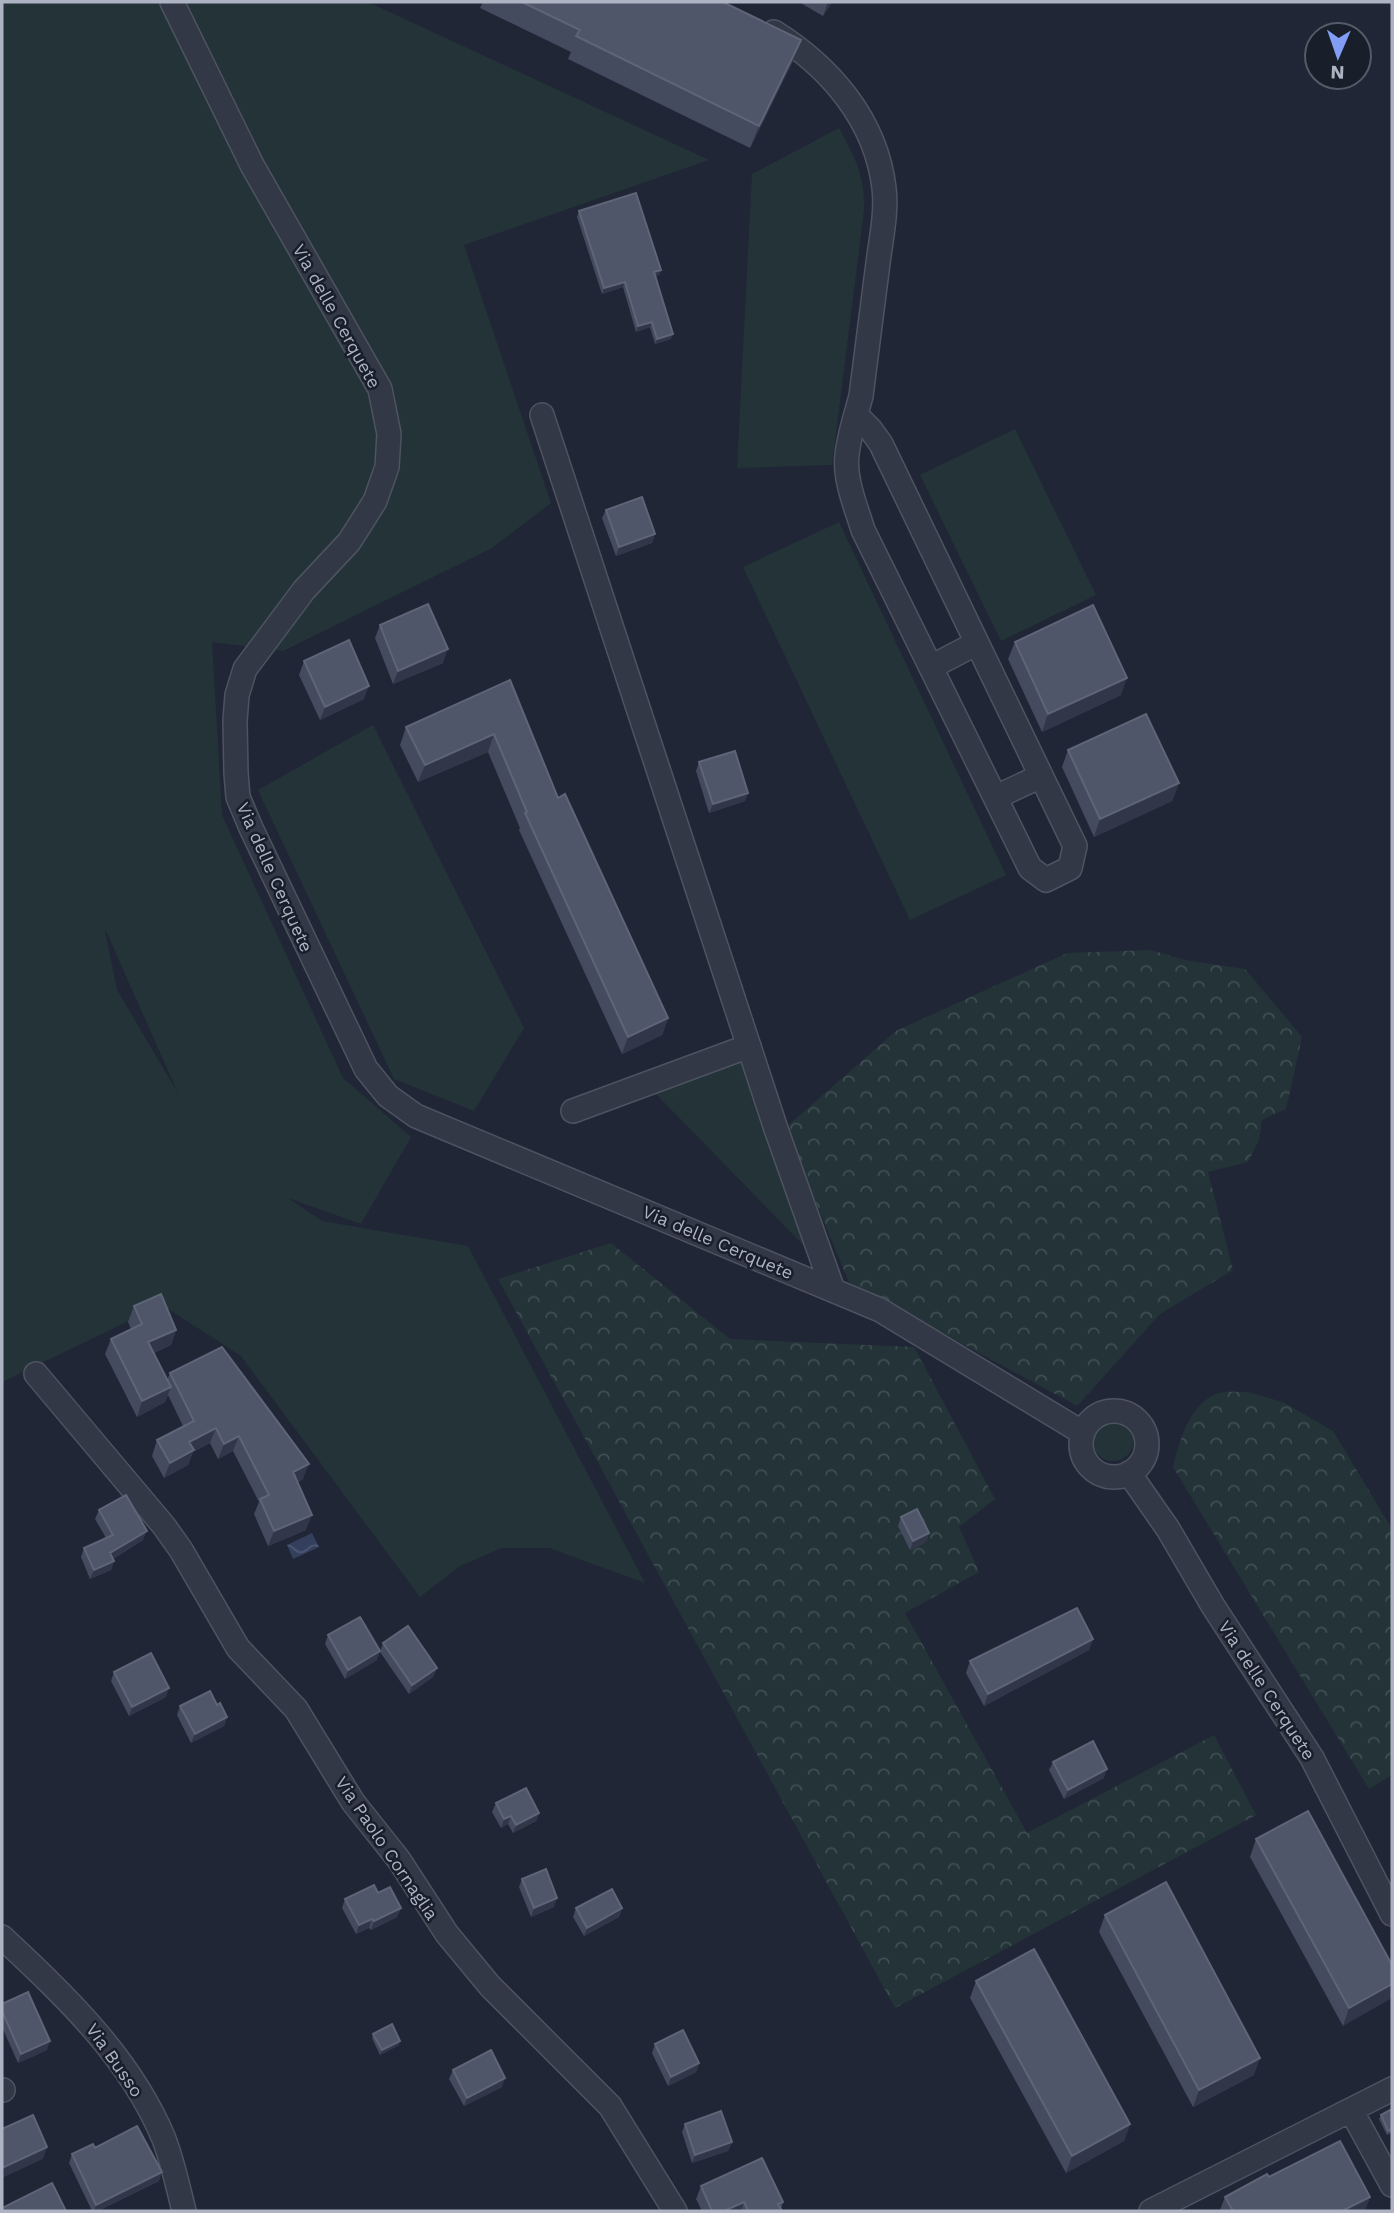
<svg xmlns="http://www.w3.org/2000/svg" width="1394" height="2213" viewBox="0 0 1394 2213" font-family="'Work Sans',sans-serif">
	<style>
		.green { fill: #233338; fill-rule: evenodd }
		.forest { fill: url(#forest-crowns) }
		.water { fill: url(#water-waves) }
		.lines { fill: none; stroke-linecap: round; stroke-linejoin: round }
		.minor-casing { stroke: #4e5361; stroke-width: 26 }
		.minor { stroke: #333846; stroke-width: 23 }
		.wall { fill: #444b5e }
		.shaded-wall { fill: #313749 }
		.building { fill: #4f5669; stroke: #5e6577; stroke-width: 2 }
		.labels { text-anchor: middle; dominant-baseline: central; stroke-width: 5; stroke-linejoin: round; paint-order: stroke }
		.street-label { font-size: 18px; fill: #adb3c3; stroke: #191e2b }
	</style>
	<defs>
		<pattern id="forest-crowns" width="20" height="18" patternUnits="userSpaceOnUse" patternTransform="scale(1.75)"><rect width="20" height="18" fill="#233338"/><path d="M2 6a3 3 0 1 1 6 0M12 15a3 3 0 1 1 6 0" fill="none" stroke="#404e53"/></pattern>
		<pattern id="water-waves" width="16" height="10" patternUnits="userSpaceOnUse" patternTransform="scale(1.75)"><rect width="16" height="10" fill="#333f5d"/><path d="M0 5q4-4 8 0t8 0" fill="none" stroke="#4e5873"/></pattern>
	</defs>
	<rect width="100%" height="100%" fill="#202636"/>
	<!-- green -->
	<path class="green" d="M2 2H368L709 160 464 245 551 503 492 548 283 651 212 642 222 815 343 1078 411 1137 361 1224 288 1198 322 1221 468 1246 645 1583 549 1548H502L460 1566 420 1597 241 1356 162 1305 2 1382ZM105 931H106L178 1093 117 990Z
		M839 128C855 158 865 175 864 210L832 465 737 468 752 174Z
		M1015 429 1096 595 1001 641 920 475Z
		M839 522 1006 875 910 920 743 567Z
		M373 725 524 1028 474 1111 394 1079 258 790Z
		M744 1060 813 1255 653 1091Z
		M1092 1440a21 21 0 1 1 42 0a21 21 0 1 1-42 0Z"/>
	<!-- forest -->
	<path class="forest" d="M1151 950 1185 960 1245 969 1302 1037 1286 1109 1262 1120 1259 1140 1248 1162 1208 1172 1233 1270 1160 1314 1077 1406 849 1282 785 1128 896 1031 1067 953Z
		M611 1243 730 1339 914 1347 995 1499 959 1527 979 1572 905 1613 1027 1833 1214 1735 1256 1815 895 2008 498 1279Z
		M1247 1392 1283 1402 1333 1431 1392 1529V1775L1369 1789 1173 1467C1179 1442 1190 1402 1219 1393 1227 1391 1239 1392 1247 1392Z"/>
	<!-- water -->
	<path class="water" d="M312 1533 319 1547 293 1559 287 1545Z"/>
	<g class="lines">
		<!-- minor casing -->
		<g class="minor-casing">
			<path id="minor" d="M172 2 252 165 380 389 389 434 387 467 375 501 349 542 304 590 245 669 237 695 235 721 236 773 238 797 251 828 366 1069 388 1096 416 1116 880 1310 1083 1433
				M774 32C830 67 876 120 884 188 887 212 881 239 878 263 872 307 867 352 861 396 856 415 849 435 847 455 844 479 856 507 863 530L1030 868 1046 880 1070 868 1075 846 881 444 871 430 856 415
				M542 415 776 1129 833 1290
				M931 667 977 643
				M996 797 1041 776
				M573 1111 749 1046
				M36 1374 164 1526 181 1550 238 1648 296 1709 353 1802 399 1860 447 1934 490 1986 610 2106 675 2211
				M1081 1444a33 33 0 1 1 66 0a33 33 0 1 1-66 0Z
				M1129 1473 1168 1529 1213 1606 1312 1758 1392 1914
				M2 1937C65 1996 130 2057 164 2139 173 2163 178 2187 184 2211
				M2 2090H3
				M1351 2110 1392 2185
				M1151 2211 1392 2089"/>
		</g>
		<!-- minor -->
		<use href="#minor" class="minor"/>
	</g>
	<!-- wall -->
	<path class="wall" d="M483 2H723L801 40 792 63 750 148 568 59 571 52 480 8Z
		M799 2H832L823 16Z
		M579 211 661 270 659 275 656 276 671 339 655 344 650 327 636 332 623 287 602 294 577 217Z
		M606 510 655 534 652 543 616 556 602 518Z
		M380 625 443 663 393 684 375 638Z
		M1015 642 1121 695 1042 732 1008 659Z
		M304 661 364 699 320 720 299 675Z
		M510 680 558 798 668 1018 662 1035 622 1054 519 830 520 828 488 752 418 782 400 745 406 727Z
		M1068 750 1179 783 1172 801 1094 837 1062 767Z
		M699 762 748 793 745 801 709 813 696 771Z
		M134 1306 176 1330 171 1345 154 1353 167 1380 170 1373 303 1479 298 1482 306 1530 268 1546 254 1514 259 1502 233 1451 218 1459 210 1443 193 1452 188 1465 164 1478 152 1456 157 1440 183 1426 168 1395 165 1402 137 1417 105 1354 111 1339 131 1329 128 1322Z
		M99 1510 143 1540 113 1559 114 1561 111 1570 90 1579 81 1557 84 1548 106 1538 95 1519Z
		M901 1517 929 1533 926 1542 910 1550 898 1526Z
		M328 1635 377 1660 345 1679 325 1644Z
		M1093 1639 1089 1650 984 1706 966 1673 970 1661Z
		M383 1643 437 1668 433 1677 409 1694 380 1652Z
		M114 1672 166 1697 129 1716 111 1681Z
		M217 1705 227 1717 224 1726 191 1743 177 1715 180 1706Z
		M1053 1762 1104 1778 1064 1799 1049 1770Z
		M496 1803 539 1813 536 1821 513 1833 508 1824 501 1828 492 1812Z
		M1256 1839 1392 1965 1343 2026 1250 1857Z
		M522 1879 554 1907 531 1917 519 1887Z
		M378 1893 401 1908 397 1917 371 1930 369 1928 356 1934 342 1908 345 1899Z
		M576 1908H622L619 1917 584 1936 573 1917Z
		M1105 1915 1254 2075 1193 2107 1099 1932Z
		M976 1981 1130 2124 1124 2141 1066 2173 970 1998Z
		M2 2004 47 2050 18 2063 2 2027Z
		M373 2034 399 2045 380 2055 372 2038Z
		M655 2044 699 2063 696 2072 668 2086 652 2053Z
		M453 2070 502 2087 464 2106 449 2079Z
		M1392 2109V2132L1387 2135 1379 2119 1381 2115Z
		M685 2124 732 2142 728 2151 692 2163 682 2132Z
		M95 2148 159 2181 98 2211H92L69 2163 72 2154Z
		M1269 2177 1370 2197 1365 2210 1363 2211H1221L1220 2210 1225 2197Z
		M701 2186 783 2202 781 2209 782 2211H702L696 2199Z"/>
	<!-- shaded-wall -->
	<path class="shaded-wall" d="M828 2H832L823 16Z
		M801 40 792 63 750 148 759 126Z
		M661 270 659 275 652 277 654 272Z
		M625 282 623 287 602 294 604 288Z
		M652 322 650 327 636 332 638 326Z
		M673 334 671 339 655 344 657 339Z
		M655 534 652 543 616 556 619 547Z
		M448 649 443 663 393 684 398 671Z
		M1127 678 1121 695 1042 732 1048 714Z
		M369 686 364 699 320 720 325 707Z
		M494 734 488 752 418 782 425 765Z
		M1179 783 1172 801 1094 837 1100 819Z
		M748 793 745 801 709 813 713 804Z
		M668 1018 662 1035 622 1054 628 1037Z
		M176 1330 171 1345 142 1358 148 1342Z
		M171 1387 165 1402 137 1417 142 1401Z
		M216 1428 210 1443 193 1452 188 1465 164 1478 170 1463 189 1442Z
		M239 1436 233 1451 218 1459 224 1444Z
		M309 1464 303 1479 288 1487 293 1472Z
		M312 1515 306 1530 268 1546 274 1531Z
		M147 1531 143 1540 107 1562 110 1553Z
		M929 1533 926 1542 910 1550 913 1541Z
		M114 1561 111 1570 90 1579 94 1570Z
		M1093 1639 1089 1650 984 1706 988 1694Z
		M380 1651 377 1660 345 1679 348 1670Z
		M437 1668 433 1677 409 1694 412 1685Z
		M169 1688 166 1697 129 1716 132 1707Z
		M227 1717 224 1726 191 1743 195 1734Z
		M1107 1769 1104 1778 1064 1799 1068 1790Z
		M539 1813 536 1821 513 1833 516 1825Z
		M511 1816 508 1824 501 1828 504 1819Z
		M557 1898 554 1907 531 1917 534 1908Z
		M401 1908 397 1917 371 1930 374 1921Z
		M622 1908 619 1917 584 1936 587 1928Z
		M372 1919 369 1928 356 1934 359 1925Z
		M1392 1984V1998L1343 2026 1349 2008Z
		M50 2041 47 2050 18 2063 21 2054Z
		M400 2041 399 2045 380 2055 382 2050Z
		M1260 2058 1254 2075 1193 2107 1199 2090Z
		M699 2063 696 2072 668 2086 671 2077Z
		M505 2078 502 2087 464 2106 467 2098Z
		M1130 2124 1124 2141 1066 2173 1072 2156Z
		M732 2142 728 2151 692 2163 695 2155Z
		M47 2147 43 2159 2 2178V2168Z
		M162 2172 159 2181 98 2211H94L96 2205Z
		M1370 2197 1365 2210 1363 2211H1342Z
		M744 2202 741 2211H724Z"/>
	<!-- building -->
	<path class="building" d="M522 2H723L801 40 759 126 576 36 580 30Z
		M636 193 661 270 654 272 673 334 657 339 652 322 638 326 625 282 604 288 579 211Z
		M642 497 655 534 619 547 606 510Z
		M428 604 448 649 398 671 380 625Z
		M1093 605 1127 678 1048 714 1015 642Z
		M349 640 369 686 325 707 304 661Z
		M510 680 558 798 565 794 668 1018 628 1037 525 813 527 812 494 734 425 765 406 727Z
		M1146 714 1179 783 1100 819 1068 750Z
		M735 751 748 793 713 804 699 762Z
		M161 1294 176 1330 148 1342 171 1387 142 1401 111 1339 142 1324 134 1306Z
		M222 1347 309 1464 293 1472 312 1515 274 1531 260 1499 269 1495 239 1436 224 1444 216 1428 189 1442 194 1450 170 1463 157 1440 194 1421 170 1373Z
		M126 1495 147 1531 110 1553 114 1561 94 1570 84 1548 113 1535 99 1510Z
		M917 1509 929 1533 913 1541 901 1517Z
		M1077 1608 1093 1639 988 1694 970 1661Z
		M360 1617 380 1651 348 1670 328 1635Z
		M408 1626 437 1668 412 1685 383 1643Z
		M151 1653 169 1688 132 1707 114 1672Z
		M210 1691 217 1705 220 1703 227 1717 195 1734 180 1706Z
		M1093 1741 1107 1769 1068 1790 1053 1762Z
		M526 1788 539 1813 516 1825 511 1816 504 1819 496 1803Z
		M1308 1811 1392 1965V1984L1349 2008 1256 1839Z
		M546 1869 557 1898 534 1908 522 1879Z
		M1166 1882 1260 2058 1199 2090 1105 1915Z
		M374 1885 378 1893 390 1887 401 1908 374 1921 372 1919 359 1925 345 1899Z
		M612 1889 622 1908 587 1928 576 1908Z
		M1034 1949 1130 2124 1072 2156 976 1981Z
		M28 1992 50 2041 21 2054 2 2011V2004Z
		M392 2024 400 2041 382 2050 373 2034Z
		M683 2030 699 2063 671 2077 655 2044Z
		M491 2050 505 2078 467 2098 453 2070Z
		M1392 2109V2129L1388 2131 1381 2115Z
		M721 2111 732 2142 695 2155 685 2124Z
		M33 2115 47 2147 2 2168V2129Z
		M137 2126 162 2172 96 2205 72 2154 93 2144 95 2148Z
		M1340 2141 1370 2197 1342 2211H1233L1225 2197 1267 2174 1269 2177Z
		M762 2158 783 2202 778 2204 782 2211H748L744 2202 724 2211H712L701 2186Z
		M52 2183 66 2211H2V2208Z"/>
	<g class="labels">
		<!-- street labels -->
		<g class="street-label">
			<text transform="translate(337 316) rotate(61)">Via delle Cerquete</text>
			<text transform="translate(275 877) rotate(66)">Via delle Cerquete</text>
			<text transform="translate(718 1242) rotate(23)">Via delle Cerquete</text>
			<text transform="translate(1267 1690) rotate(57)">Via delle Cerquete</text>
			<text transform="translate(387 1848) rotate(56)">Via Paolo Cornaglia</text>
			<text transform="translate(115 2060) rotate(55)">Via Busso</text>
		</g>
	</g>
	<!-- border -->
	<rect width="1394" height="2213" fill="none" stroke="#adb3c3" stroke-width="7"/>
	<!-- north arrow -->
	<g transform="translate(1338 56) rotate(182)"><circle r="33" fill="#191e2b" stroke="#545a68" stroke-width="2"/>
	<path d="M0-5L12 26L0 18L-12 26Z" fill="#819df5"/>
	<text y="-10" font-size="19" font-weight="bold" text-anchor="middle" fill="#adb3c3">N</text>
	</g>
</svg>
